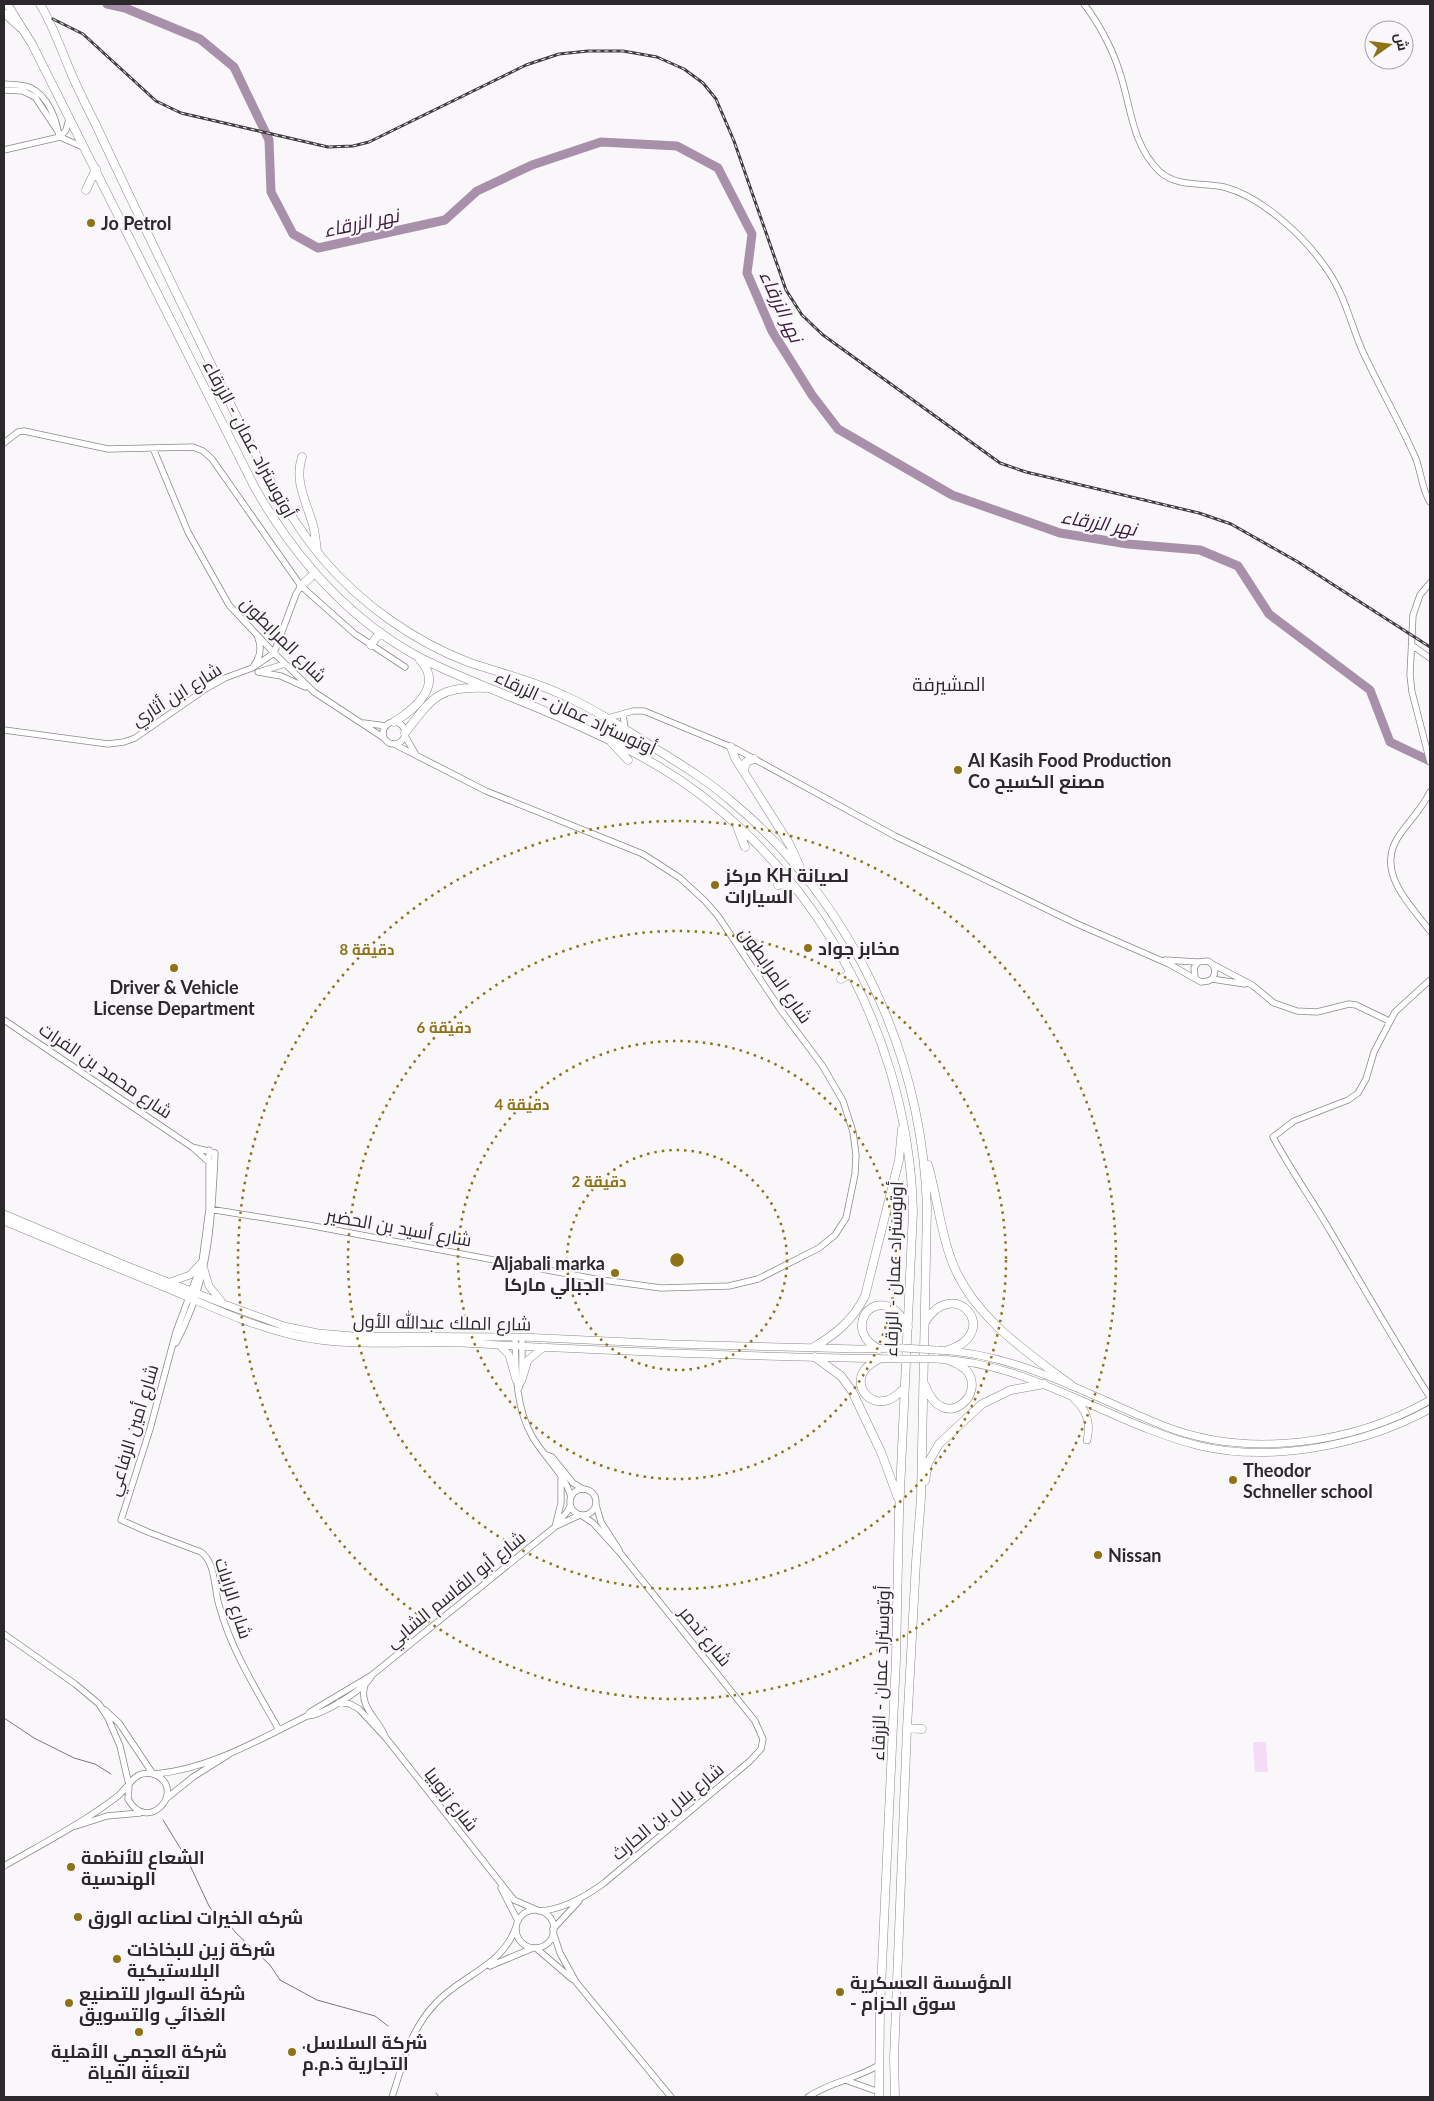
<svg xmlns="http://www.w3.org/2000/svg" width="1434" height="2101" viewBox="0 0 1434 2101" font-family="Lato,Cairo,sans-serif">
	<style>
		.green { fill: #f5dbf6 }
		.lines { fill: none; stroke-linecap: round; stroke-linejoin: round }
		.stream { stroke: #837184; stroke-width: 1 }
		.river { stroke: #a990aa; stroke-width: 9 }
		.minor-casing { stroke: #8b888b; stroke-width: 7 }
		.major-casing { stroke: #8b888b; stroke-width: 8 }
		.highway-casing { stroke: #8b888b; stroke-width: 9 }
		.minor { stroke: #fff; stroke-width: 5.5 }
		.major { stroke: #fff; stroke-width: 7 }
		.highway { stroke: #fff; stroke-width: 8 }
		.rail-casing { stroke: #403e40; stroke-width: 3 }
		.rail { stroke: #faf7fa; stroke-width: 1; stroke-dasharray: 4; stroke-linecap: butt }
		.major-bridge-casing { stroke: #8b888b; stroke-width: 8; stroke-linecap: butt }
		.major-bridge { stroke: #fff; stroke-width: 7 }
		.ring { fill: none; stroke: #8d7216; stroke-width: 2.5; stroke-dasharray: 2.5 5 }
		.poi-dot { fill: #8d7216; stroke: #faf7fa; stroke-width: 2 }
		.labels { text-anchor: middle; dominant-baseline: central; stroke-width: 4.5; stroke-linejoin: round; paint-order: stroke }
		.poi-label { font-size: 18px; font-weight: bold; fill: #2b292b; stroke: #faf7fa; text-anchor: start }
		.street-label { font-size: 18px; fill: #2b292b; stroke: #faf7fa }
		.water-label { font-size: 19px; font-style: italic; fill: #3c1a3e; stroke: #faf7fa }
		.neighbourhood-label { font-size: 19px; fill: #2b292b; stroke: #faf7fa }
		.centre { fill: #8d7216; stroke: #faf7fa; stroke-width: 2.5 }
		.ring-label { font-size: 15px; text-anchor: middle; font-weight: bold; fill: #8d7216; stroke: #faf7fa; stroke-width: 4.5; stroke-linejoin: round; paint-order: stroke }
	</style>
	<rect width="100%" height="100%" fill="#faf7fa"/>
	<!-- green -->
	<path class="green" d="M1253 1742H1266L1268 1772H1255Z"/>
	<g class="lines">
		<!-- stream -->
		<path class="stream" d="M4 1718 34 1738 74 1758 95 1764 111 1774
			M163 1820 187 1859 209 1906 217 1917 224 1918 236 1933 270 1965 280 1980 317 2000 375 2016 388 2026
			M436 2093 439 2097"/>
		<!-- river -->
		<path class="river" d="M107 4 125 8 200 39 234 67 269 140 271 192 293 234 318 248 445 220 477 191 532 165 601 142 677 146 718 168 752 234 747 273 772 331 812 395 838 429 952 495 1060 533 1128 544 1200 550 1238 566 1269 614 1370 690 1390 742 1430 761"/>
		<!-- minor casing -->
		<g class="minor-casing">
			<path id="minor" d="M1084 4C1098 22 1112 48 1119 70 1131 105 1131 143 1159 171 1177 188 1202 182 1224 187 1263 197 1306 238 1328 271 1344 294 1351 324 1362 350 1379 387 1400 422 1416 459 1421 472 1422 490 1430 502
				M4 84C13 85 22 84 31 88 48 96 57 120 59 137
				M4 90 23 91 35 97 57 130
				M60 137 66 130 69 119
				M4 150 60 137 83 147
				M4 443 18 432 24 431 108 449 193 447 203 451 212 459 301 586 355 634 405 667
				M153 448 188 532 229 605 274 653 314 692 384 738
				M1430 583 1420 595 1413 615 1410 675 1412 692 1430 762
				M1413 646 1430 658
				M253 667C260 658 262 648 258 638
				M262 671 285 664
				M258 672 281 676 305 687
				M623 714 625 729
				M608 718 633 711H644L736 749 895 836 1075 923 1169 964 1201 982 1208 981 1212 979C1217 972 1215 965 1208 961L1198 962 1194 968 1195 977
				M383 733a11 11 0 1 1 22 0a11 11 0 1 1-22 0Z
				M364 723 386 726
				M4 730 108 744 124 742 135 738 207 688 225 678 252 668 274 653 296 594 301 586
				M405 736 416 755
				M1430 792C1423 807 1411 819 1401 833 1373 869 1408 902 1430 931
				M1165 960 1197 962
				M1214 965 1252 985 1274 1003 1297 1011 1317 1012 1349 1004 1356 1005 1389 1021
				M1212 979 1245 984
				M1430 980 1395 1012 1374 1052 1366 1079 1358 1093 1348 1100 1294 1121 1273 1137C1291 1171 1313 1201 1332 1234 1364 1288 1395 1343 1430 1397
				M4 1020 192 1147 210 1163
				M209 1150V1209L202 1262 176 1332 150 1429 121 1520 148 1532 201 1552C216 1563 214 1589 219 1605 231 1650 256 1689 279 1730
				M209 1209 308 1225 595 1279 661 1288 729 1286 758 1279 819 1248 835 1235 846 1218 855 1174 856 1155 853 1132 843 1101 822 1065 780 1009 718 916 705 901 680 878 643 854 486 791 394 744
				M515 1337C516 1370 515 1406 532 1436 543 1456 565 1474 571 1497
				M176 1343C209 1280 212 1223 215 1153L192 1147
				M519 1388 522 1380V1337
				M547 1455 552 1457 573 1483 583 1489
				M570 1502a13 13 0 1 1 26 0a13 13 0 1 1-26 0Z
				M596 1505 601 1522 619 1550
				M558 1522 567 1512 570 1506
				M555 1527 561 1503V1479
				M4 1634 75 1684 99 1704 108 1718 120 1746 129 1785
				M365 1685C358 1706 378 1719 385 1736
				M339 1702 350 1704 359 1709 386 1738 514 1900 537 1910
				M105 1710 119 1723 153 1774
				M307 1716 310 1712 372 1675 556 1526 580 1515
				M155 1774C210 1769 258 1740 307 1716 321 1716 367 1688 372 1675
				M167 1798 193 1777 228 1755
				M76 1826 107 1816 140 1813
				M4 1866C42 1844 83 1823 118 1796 125 1790 131 1779 139 1775 146 1772 152 1773 158 1776 185 1793 147 1834 128 1799L129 1785
				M501 1888 518 1921
				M516 1929a19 19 0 1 1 38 0a19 19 0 1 1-38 0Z
				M539 1911C563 1910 585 1897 604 1883L750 1761 761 1749 763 1739 755 1721 621 1554 593 1523 581 1515
				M553 1929 579 1901
				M553 1932 560 1953 576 1982 671 2097
				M536 1948 572 1979
				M490 1966 533 1948
				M848 2081 879 2092
				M392 2097C404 2062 408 2033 435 2004 461 1975 502 1967 516 1927
				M808 2097C830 2082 856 2079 879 2065"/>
		</g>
		<!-- major casing -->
		<g class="major-casing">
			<path id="major" d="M4 13 20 28
				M4 1214 125 1265 224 1304 284 1326 318 1333 353 1336 522 1337 673 1344 859 1349 903 1348
				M4 1221C58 1244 112 1266 166 1288 209 1306 251 1326 296 1336 351 1348 407 1341 462 1343 609 1351 755 1357 902 1359
				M204 1269 209 1286 222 1302
				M170 1282 190 1275 202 1262
				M499 1345 509 1355 516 1380
				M936 1350C1019 1353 1089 1396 1164 1426 1248 1459 1353 1444 1430 1400
				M936 1359C995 1361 1041 1383 1094 1406 1128 1421 1163 1437 1200 1446 1273 1463 1365 1445 1430 1409
				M522 1380 528 1360 544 1347
				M1074 1399C1087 1410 1091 1424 1087 1440"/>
		</g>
		<!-- highway casing -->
		<g class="highway-casing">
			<path id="highway" d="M7 4 32 44 255 488C294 556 345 616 415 655 443 670 472 681 501 693 544 710 588 729 629 750 800 837 908 1022 913 1211L899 1513 896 1659 880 2010 879 2097
				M40 4C52 24 60 46 69 68 77 88 87 107 96 125 136 211 178 296 219 381 250 443 278 504 322 558 360 603 413 641 468 662 500 673 534 681 565 696 596 710 625 729 653 747 680 764 707 780 731 801 851 901 922 1052 927 1208L921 1498 916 1562 907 1728 894 2058 895 2097
				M86 190 96 169
				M302 457C294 481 306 501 313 525 315 533 316 542 317 551
				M301 586 314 574
				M371 645 380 632
				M394 722C415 709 444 685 420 660
				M405 733C432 698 438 686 485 688
				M612 743 628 760
				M731 747 735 758 790 845 800 867
				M744 770 746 762 754 759
				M738 829 745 847
				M778 885 784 884 794 889
				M841 979 851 973
				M928 1165C937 1196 940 1229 951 1259 971 1315 1025 1351 1071 1385
				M925 1322C955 1274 1003 1333 948 1350
				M814 1347C836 1334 853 1320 865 1296L899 1160 902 1129
				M879 1349C845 1332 868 1293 893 1309 900 1313 904 1321 908 1327
				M815 1357 841 1376 852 1391 881 1452 898 1498
				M879 1359C875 1361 870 1364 866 1368 852 1384 868 1407 888 1400 894 1398 899 1393 904 1389
				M925 1385C944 1436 989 1392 965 1369 960 1365 954 1362 948 1360
				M925 1481 928 1463 939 1444 982 1404 1011 1390 1044 1384
				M907 1728 922 1729"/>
		</g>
		<!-- minor -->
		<use href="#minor" class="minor"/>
		<!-- major -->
		<use href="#major" class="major"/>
		<!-- highway -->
		<use href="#highway" class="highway"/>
		<!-- rail casing -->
		<g class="rail-casing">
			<path id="rail" d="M53 19 83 34 156 101 181 113 328 147 353 146 369 142 526 65 559 54 588 51H623L657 57 684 69 703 83 716 99 734 141 786 290 802 315 823 335 1000 463 1026 472 1199 513 1231 524 1298 562 1430 647"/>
		</g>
		<!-- rail -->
		<use href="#rail" class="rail"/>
		<!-- major-bridge casing -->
		<g class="major-bridge-casing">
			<path id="major-bridge" d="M903 1348 936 1350
				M902 1359H936"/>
		</g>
		<!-- major-bridge -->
		<use href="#major-bridge" class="major-bridge"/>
	</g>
	<!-- distance rings -->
	<g class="ring">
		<circle cx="677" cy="1260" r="110"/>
		<circle cx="677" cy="1260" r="219"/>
		<circle cx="677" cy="1260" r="329"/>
		<circle cx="677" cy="1260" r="439"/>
	</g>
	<!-- markers -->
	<g class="poi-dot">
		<circle cx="91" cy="223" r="5"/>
		<circle cx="958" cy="770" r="5"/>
		<circle cx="715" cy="885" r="5"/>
		<circle cx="808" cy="948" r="5"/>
		<circle cx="174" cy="968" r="5"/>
		<circle cx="615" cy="1273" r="5"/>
		<circle cx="1233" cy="1480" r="5"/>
		<circle cx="1098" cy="1555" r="5"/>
		<circle cx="71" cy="1867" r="5"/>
		<circle cx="78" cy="1917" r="5"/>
		<circle cx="117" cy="1959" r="5"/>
		<circle cx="840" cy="1992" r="5"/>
		<circle cx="69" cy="2003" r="5"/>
		<circle cx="139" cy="2032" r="5"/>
		<circle cx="292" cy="2052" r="5"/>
	</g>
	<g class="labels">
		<!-- poi labels -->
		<g class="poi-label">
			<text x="101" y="223">Jo Petrol</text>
			<text x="968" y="760">Al Kasih Food Production<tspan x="968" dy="21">Co مصنع الكسيح</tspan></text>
			<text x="725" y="875">مركز KH لصيانة<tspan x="725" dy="21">السيارات</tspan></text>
			<text x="818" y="948">مخابز جواد</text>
			<text x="174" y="987" text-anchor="middle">Driver &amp; Vehicle<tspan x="174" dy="21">License Department</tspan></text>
			<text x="605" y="1263" text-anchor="end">Aljabali marka<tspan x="605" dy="21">الجبالي ماركا</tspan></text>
			<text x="1243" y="1470">Theodor<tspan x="1243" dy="21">Schneller school</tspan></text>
			<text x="1108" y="1555">Nissan</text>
			<text x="81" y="1857">الشعاع للأنظمة<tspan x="81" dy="21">الهندسية</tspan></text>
			<text x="88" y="1917">شركه الخيرات لصناعه الورق</text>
			<text x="127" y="1949">شركة زين للبخاخات<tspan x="127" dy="21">البلاستيكية</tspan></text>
			<text x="850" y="1982">المؤسسة العسكرية<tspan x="850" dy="21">- سوق الحزام</tspan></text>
			<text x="79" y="1993">شركة السوار للتصنيع<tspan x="79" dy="21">الغذائي والتسويق</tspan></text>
			<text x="302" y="2042">.شركة السلاسل<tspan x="302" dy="21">التجارية ذ.م.م</tspan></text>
			<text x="139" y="2051" text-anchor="middle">شركة العجمي الأهلية<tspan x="139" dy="21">لتعبئة المياة</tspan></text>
		</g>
		<!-- street labels -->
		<g class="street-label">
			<text transform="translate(250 439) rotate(62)">أوتوستراد عمان - الزرقاء</text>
			<text transform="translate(284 639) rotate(45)">شارع المرابطون</text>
			<text transform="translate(176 694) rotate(-32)">شارع ابن أثاري</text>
			<text transform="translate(576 712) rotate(25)">أوتوستراد عمان - الزرقاء</text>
			<text transform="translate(776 975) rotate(55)">شارع المرابطون</text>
			<text transform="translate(106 1070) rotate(34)">شارع محمد بن الفرات</text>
			<text transform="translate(399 1227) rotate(10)">شارع أسيد بن الحضير</text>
			<text transform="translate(893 1269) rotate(-88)">أوتوستراد عمان - الزرقاء</text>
			<text transform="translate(442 1322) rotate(1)">شارع الملك عبدالله الأول</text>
			<text transform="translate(132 1430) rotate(-73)">شارع أمين الرفاعي</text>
			<text transform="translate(455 1589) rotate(-39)">شارع أبو القاسم الشابي</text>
			<text transform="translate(234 1598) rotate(72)">شارع الرايات</text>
			<text transform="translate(706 1636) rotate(51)">شارع تدمر</text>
			<text transform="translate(880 1673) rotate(-88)">أوتوستراد عمان - الزرقاء</text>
			<text transform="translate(452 1799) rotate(52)">شارع زنوبيا</text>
			<text transform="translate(667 1811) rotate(-40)">شارع بلال بن الحارث</text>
		</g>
		<!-- water labels -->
		<g class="water-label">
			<text transform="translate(361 222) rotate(-12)">نهر الزرقاء</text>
			<text transform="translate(782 306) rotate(65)">نهر الزرقاء</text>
			<text transform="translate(1099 522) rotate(10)">نهر الزرقاء</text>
		</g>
		<!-- neighbourhood labels -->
		<g class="neighbourhood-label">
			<text x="949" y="683">المشيرفة</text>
		</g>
	</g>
	<circle cx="677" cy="1260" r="8" class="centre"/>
	<g class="ring-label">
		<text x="367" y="955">8 دقيقة</text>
		<text x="444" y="1033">6 دقيقة</text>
		<text x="522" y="1110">4 دقيقة</text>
		<text x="599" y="1187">2 دقيقة</text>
	</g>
	<!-- border -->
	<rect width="1434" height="2101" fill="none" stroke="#2b292b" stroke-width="10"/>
	<!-- north arrow -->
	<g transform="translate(1389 45) rotate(76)"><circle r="24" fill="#faf7fa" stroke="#a7a5a7"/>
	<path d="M0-4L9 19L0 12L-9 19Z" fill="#8d7216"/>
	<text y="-8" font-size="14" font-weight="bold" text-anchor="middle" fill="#2b292b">ش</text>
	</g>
</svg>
